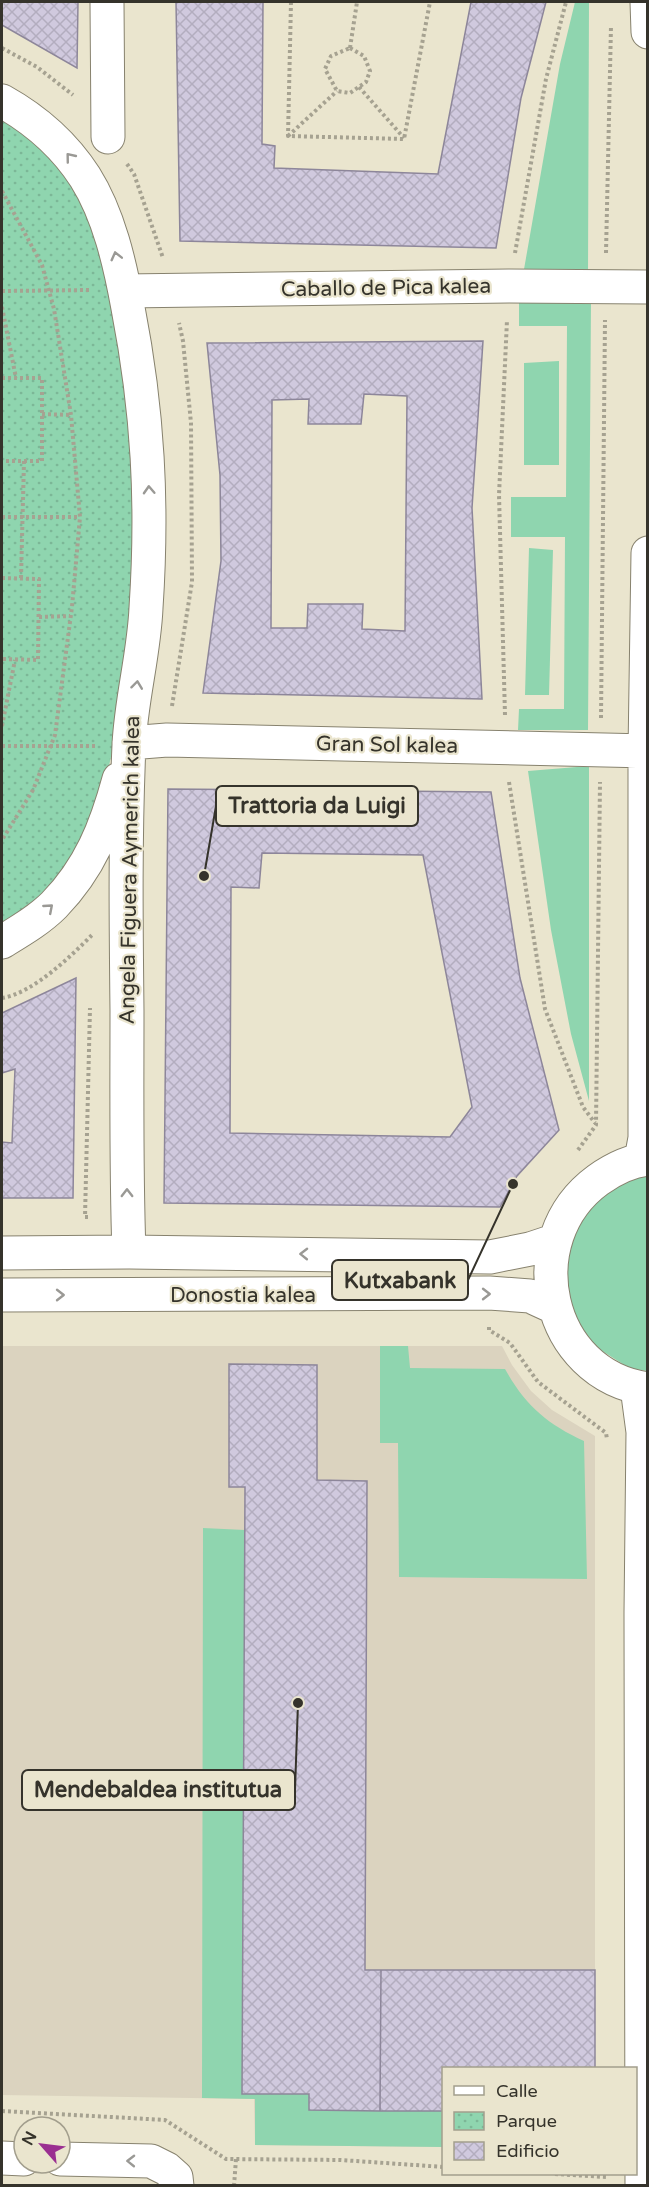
<svg xmlns="http://www.w3.org/2000/svg" width="649" height="2187" viewBox="0 0 649 2187" font-family="'Varela Round',sans-serif">
	<style>
		.education { fill: #dbd3bf }
		.grass { fill: #8fd5af }
		.park { fill: url(#park-dots) }
		.building { fill: url(#building-cross-hatch); stroke: #8d869a; stroke-width: 1.5; fill-rule: evenodd }
		.lines { fill: none; stroke-linecap: round; stroke-linejoin: round }
		.minor-casing { stroke: #87826e; stroke-width: 35 }
		.path { stroke: #a6a291; stroke-width: 4; stroke-dasharray: 3 3; stroke-linecap: butt }
		.minor { stroke: #fff; stroke-width: 33 }
		.oneway { stroke: #9a9995 }
		.labels { text-anchor: middle; dominant-baseline: central; stroke-width: 4.5; stroke-linejoin: round; paint-order: stroke }
		.street-label { font-size: 21px; fill: #35332b; stroke: #eae5ce }
		.leader { fill: none; stroke: #35332b; stroke-width: 2 }
		.callout-dot { fill: #35332b; stroke: #eae5ce; stroke-width: 2 }
		.callout { fill: #eae5ce; stroke: #35332b; stroke-width: 2 }
		.callout-label { font-size: 22px; text-anchor: middle; font-weight: bold; fill: #35332b }
	</style>
	<defs>
		<pattern id="park-dots" width="8" height="8" patternUnits="userSpaceOnUse" patternTransform="scale(1.5)"><rect width="8" height="8" fill="#8fd5af"/><path d="M2 2h.1M6 6h.1" fill="none" stroke="#7cb797" stroke-width="1.8" stroke-linecap="round"/></pattern>
		<pattern id="building-cross-hatch" width="8" height="8" patternUnits="userSpaceOnUse" patternTransform="scale(1.5)"><rect width="8" height="8" fill="#d0c9de"/><path d="M0 0l8 8M0 8l8-8" fill="none" stroke="#b3adbf"/></pattern>
	</defs>
	<rect width="100%" height="100%" fill="#eae5ce"/>
	<!-- education -->
	<path class="education" d="M2 1346H502L512 1365 531 1391 552 1410 595 1436V2068H444L443 2147 255 2145 254 2099 2 2095Z"/>
	<!-- grass -->
	<path class="grass" d="M575 2H589L588 274 523 275 560 64Z
		M519 300H591L588 730H518L519 709H564L565 537H511V497H566L567 326H519Z
		M559 361V465H524V363Z
		M529 548 553 550 549 695H525Z
		M589 766V1101L571 1034 551 930 528 771Z
		M647 1174V1371L629 1368 596 1347 572 1314 564 1276 571 1236 592 1203 624 1179Z
		M380 1346H408L410 1368 505 1369C525 1405 547 1424 584 1441L587 1579 399 1577 398 1443H380Z
		M203 1528 245 1530 243 2094H309V2110L443 2111V2147L255 2145V2099L202 2098Z"/>
	<!-- park -->
	<path class="park" d="M2 116 68 171 110 271 139 488 124 697 107 775 70 865 41 895 2 924Z"/>
	<!-- building -->
	<path class="building" d="M2 2H78L77 68 2 25Z
		M176 2H263L262 144 275 146 274 168 438 174 471 2H546L521 98 496 248 180 241Z
		M483 341 472 508 482 699 203 693 221 561 220 475 207 343ZM364 394 407 396 405 631 362 629 363 604H308L307 628H271L272 400 309 399 308 424H361Z
		M168 789 491 792 520 978 559 1130 517 1176 500 1207 164 1203ZM262 853 423 855 472 1107 450 1137 230 1133 231 887 259 888Z
		M76 978 73 1198H2V1142L12 1143 15 1069 2 1073V1013Z
		M229 1364 317 1365V1480L367 1481 365 1970H381L380 2111 309 2110V2094H242L245 1487H229Z
		M381 1970H595V2068H444V2111H380Z"/>
	<g class="lines">
		<!-- minor casing -->
		<g class="minor-casing">
			<path id="minor" d="M107 2 108 137
				M647 2 648 32
				M2 101C36 120 63 143 85 177 109 215 120 264 128 308 148 411 153 504 146 608 144 654 131 700 129 745 125 834 126 923 127 1011 127 1091 126 1172 129 1252
				M125 291 509 286 648 287
				M129 743 167 740 648 751
				M2 942C20 931 39 920 54 905 90 868 106 827 119 779
				M648 1159C629 1161 612 1170 598 1180 517 1239 545 1375 648 1389
				M641 1160 645 1138V751L648 553
				M2 1253 129 1252 490 1257 530 1249 554 1241
				M2 1295 489 1293 530 1296 554 1307
				M637 1387 643 1432 641 1613 642 2186
				M2 2158 24 2159
				M60 2159 151 2161 167 2169 176 2177 177 2186"/>
		</g>
		<!-- path -->
		<path class="path" d="M291 2 288 136 404 139 430 2
			M2 48 37 67 73 95
			M350 48 364 56 370 71 366 82 350 93 337 91 325 69 331 56Z
			M350 48 357 2
			M359 87 404 138
			M288 136 337 91
			M127 164 134 174 163 258
			M2 191 42 265 54 309 71 415 80 517 72 607 55 735 33 790 2 840
			M515 253 546 79 566 2
			M606 253 611 26
			M2 291 91 290
			M2 307 16 378
			M2 378H42V461H2
			M42 414 71 415
			M2 517H80
			M2 578 39 579 38 660 2 659
			M21 578 24 461
			M39 617 70 616
			M172 706 192 582 191 423 183 341 179 323
			M505 715 499 495 507 320
			M601 718 605 320
			M2 726 15 660
			M2 746H97
			M509 782 545 1009 583 1107 595 1123
			M2 998C33 993 69 958 92 935
			M578 1150 596 1125 600 782
			M88 1217H85L90 1008
			M489 1327V1330L510 1343 538 1382 606 1433 607 1439
			M2 2111 165 2120 226 2159 341 2160 444 2167
			M555 2174 606 2177
			M234 2186 236 2159"/>
		<!-- minor -->
		<use href="#minor" class="minor"/>
	</g>
	<!-- one-way arrows -->
	<defs><path id="oneway-chevron" d="M-2-3.5L2.5 0L-2 3.5" fill="none" stroke-width="1.6" stroke-linecap="round" stroke-linejoin="round" transform="scale(1.5)"/></defs>
	<g class="oneway">
		<use href="#oneway-chevron" transform="translate(70 157) rotate(-129)"/>
		<use href="#oneway-chevron" transform="translate(116 256) rotate(-104)"/>
		<use href="#oneway-chevron" transform="translate(149 490) rotate(-93)"/>
		<use href="#oneway-chevron" transform="translate(137 685) rotate(-83)"/>
		<use href="#oneway-chevron" transform="translate(49 908) rotate(-41)"/>
		<use href="#oneway-chevron" transform="translate(127 1193) rotate(-90)"/>
		<use href="#oneway-chevron" transform="translate(304 1254) rotate(-179)"/>
		<use href="#oneway-chevron" transform="translate(486 1294)"/>
		<use href="#oneway-chevron" transform="translate(60 1295)"/>
		<use href="#oneway-chevron" transform="translate(131 2161) rotate(-179)"/>
	</g>
	<g class="labels">
		<!-- street labels -->
		<g class="street-label">
			<text transform="translate(386 288) rotate(-1)">Caballo de Pica kalea</text>
			<text transform="translate(387 745) rotate(1)">Gran Sol kalea</text>
			<text transform="translate(130 870) rotate(-89)">Angela Figuera Aymerich kalea</text>
			<text x="243" y="1295">Donostia kalea</text>
		</g>
	</g>
	<!-- callouts -->
	<path class="leader" d="M204 876L216 806M513 1184L468 1280M298 1703L295 1790"/>
	<g class="callout-dot">
		<circle cx="204" cy="876" r="6"/>
		<circle cx="513" cy="1184" r="6"/>
		<circle cx="298" cy="1703" r="6"/>
	</g>
	<g class="callout">
		<rect x="216" y="786" width="202" height="40" rx="6"/>
		<rect x="332" y="1260" width="136" height="40" rx="6"/>
		<rect x="22" y="1770" width="273" height="40" rx="6"/>
	</g>
	<g class="callout-label">
		<text x="317" y="813">Trattoria da Luigi</text>
		<text x="400" y="1288">Kutxabank</text>
		<text x="158" y="1797">Mendebaldea institutua</text>
	</g>
	<!-- border -->
	<rect width="649" height="2187" fill="none" stroke="#35332b" stroke-width="6"/>
	<!-- legend -->
	<rect x="442" y="2067" width="195" height="108" fill="#eae5ce" stroke="#a29e8d" stroke-width="1.5"/>
	<rect x="454" y="2086" width="30" height="9" fill="#ffffff" stroke="#a29e8d" stroke-width="1.5"/>
	<text x="496" y="2097" font-size="18" fill="#35332b">Calle</text>
	<rect x="454" y="2112" width="30" height="18" fill="url(#park-dots)" stroke="#a29e8d" stroke-width="1.5"/>
	<text x="496" y="2127" font-size="18" fill="#35332b">Parque</text>
	<rect x="454" y="2142" width="30" height="18" fill="url(#building-cross-hatch)" stroke="#a29e8d" stroke-width="1.5"/>
	<text x="496" y="2157" font-size="18" fill="#35332b">Edificio</text>
	<!-- north arrow -->
	<g transform="translate(42 2145) rotate(298)"><circle r="28" fill="#eae5ce" stroke="#a29e8d" stroke-width="1.5"/>
	<path d="M0-4.5L10 22L0 15L-10 22Z" fill="#9a2f91"/>
	<text y="-9" font-size="16" font-weight="bold" text-anchor="middle" fill="#35332b">N</text>
	</g>
</svg>
